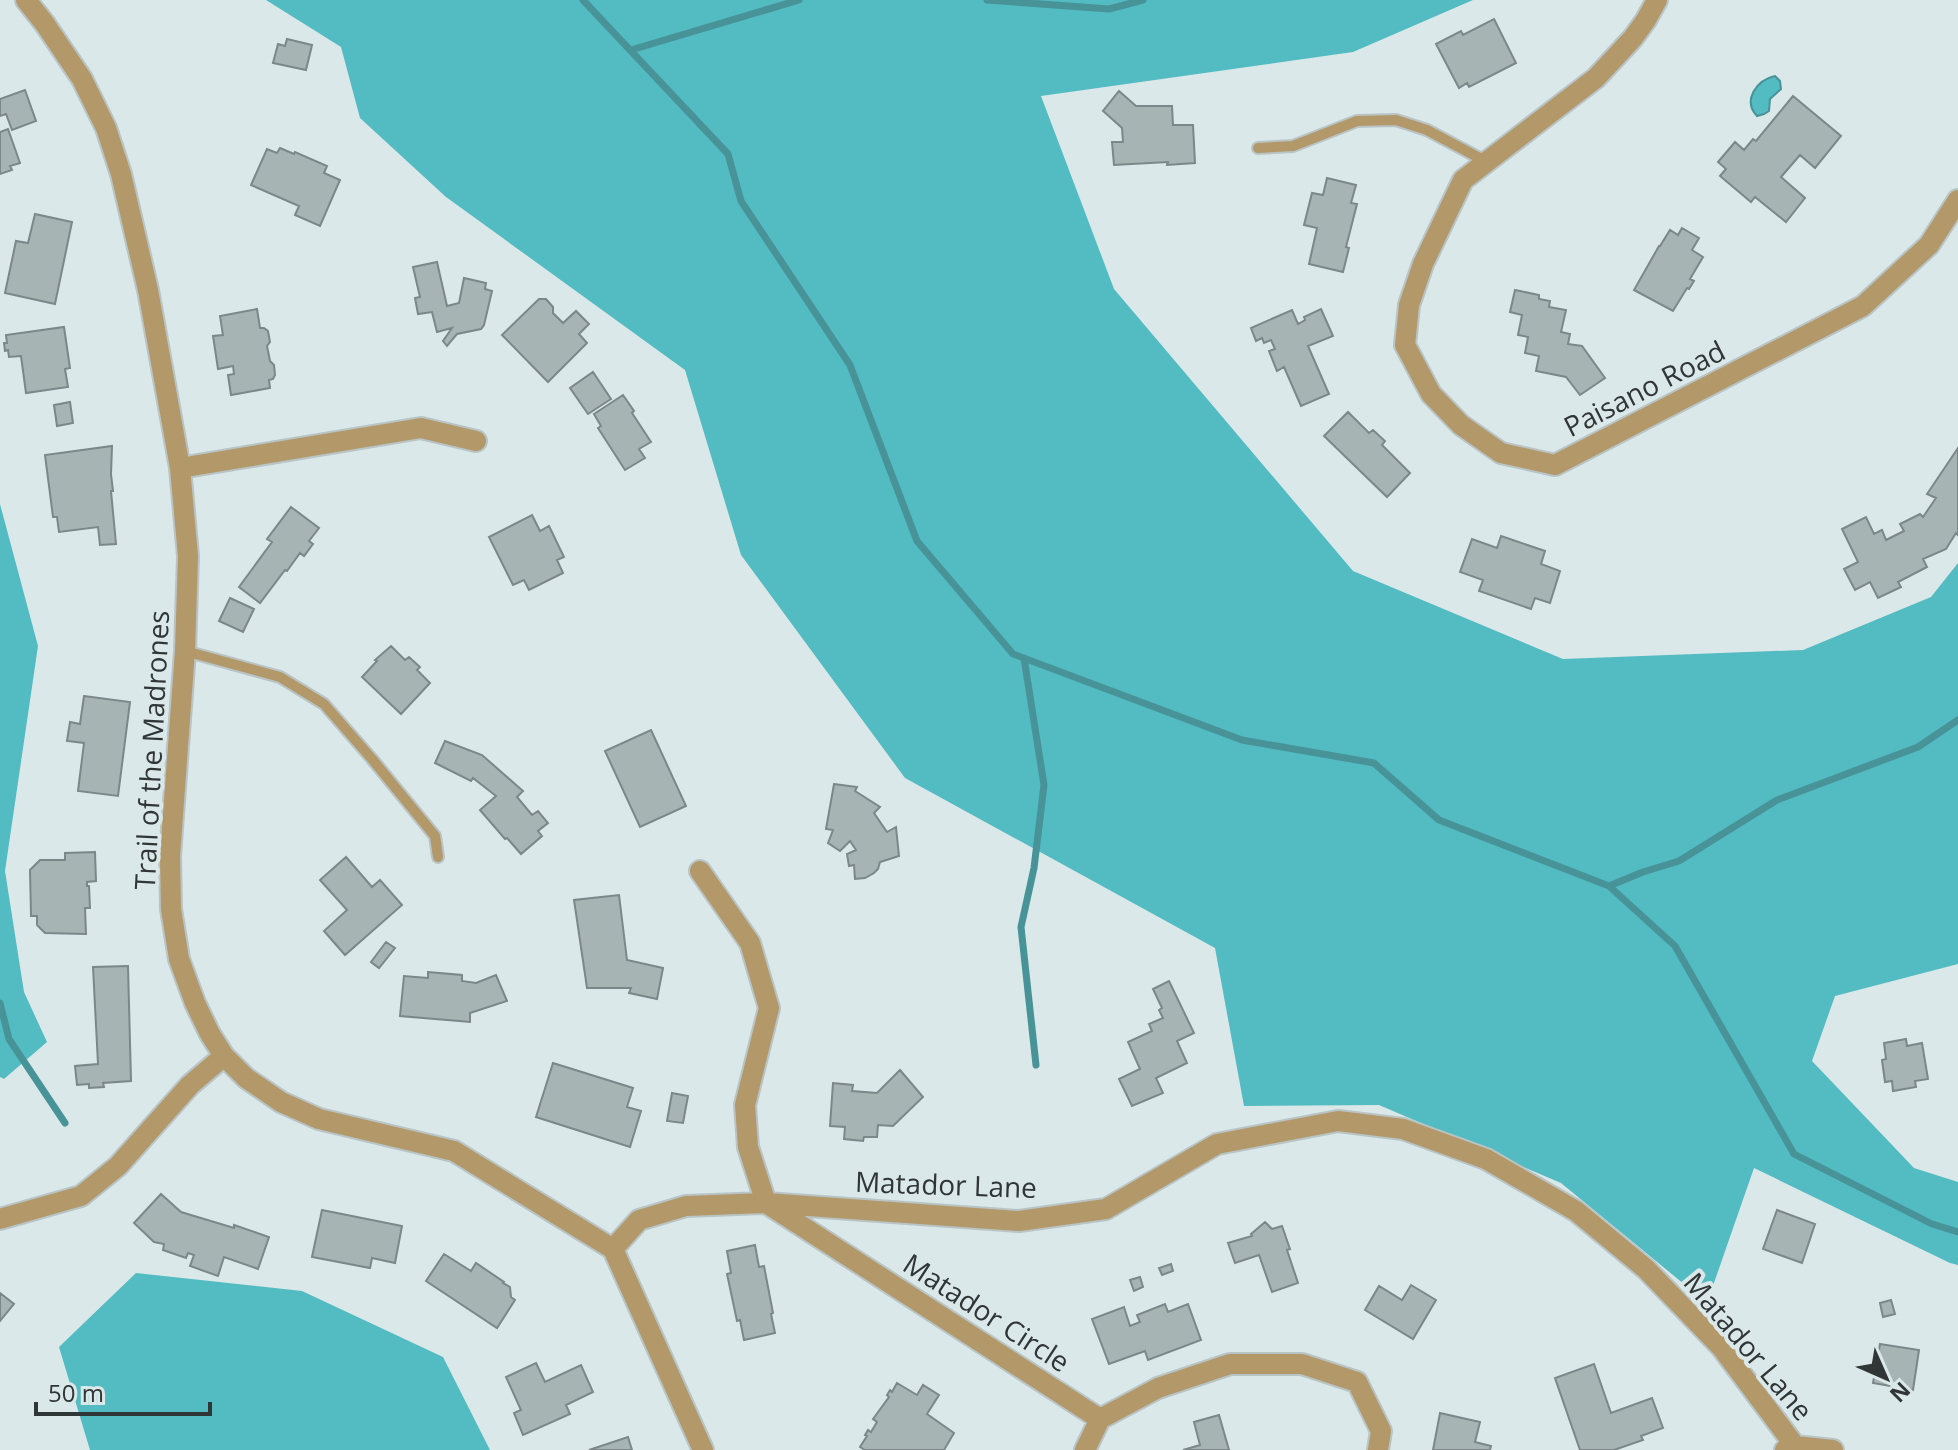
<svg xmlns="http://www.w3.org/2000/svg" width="1958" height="1450" viewBox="0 0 1958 1450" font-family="'Open Sans',sans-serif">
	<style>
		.forest { fill: #53bbc2 }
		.water { fill: #53bbc2; stroke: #489398; stroke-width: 2 }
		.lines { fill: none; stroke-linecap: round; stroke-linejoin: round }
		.stream { stroke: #489398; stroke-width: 7 }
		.building { fill: #a7b4b4; stroke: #7b8788; stroke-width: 2 }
		.lane-casing { stroke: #b9c4c5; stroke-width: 14 }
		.street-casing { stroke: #b9c4c5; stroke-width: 24 }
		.lane { stroke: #b3986a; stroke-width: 10 }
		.street { stroke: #b3986a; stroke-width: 20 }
		.labels { text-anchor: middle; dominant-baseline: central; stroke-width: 8; stroke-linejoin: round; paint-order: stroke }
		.street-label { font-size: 28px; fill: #303535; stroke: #dbe8e9 }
	</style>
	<rect width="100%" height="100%" fill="#dbe8e9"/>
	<!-- forest -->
	<path class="forest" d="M266 0H1473L1353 52 1041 96 1114 289 1353 571 1563 659 1803 650 1931 597 1958 563V964L1835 996 1812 1061 1914 1168 1958 1182V1265L1950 1263 1754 1168 1707 1303 1561 1183 1379 1105 1244 1106 1215 948 905 778 741 555 685 370 446 197 360 118 341 47Z
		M0 504 38 646 5 871 24 992 47 1042 4 1079 0 1077Z
		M136 1273 302 1291 443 1357 490 1450H90L59 1347Z"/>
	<!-- water -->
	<path class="water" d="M1775 76 1780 81 1781 89 1770 99 1769 111 1764 114 1757 116C1742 100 1757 80 1775 76Z"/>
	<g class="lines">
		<!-- stream -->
		<path class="stream" d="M583 0 728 154 741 201 850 365 917 541 1013 654 1242 740 1374 763 1439 820 1609 886 1675 946 1794 1154 1932 1224 1958 1232
			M987 0 1109 9 1143 0
			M631 50 799 0
			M1024 658 1044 785 1034 868 1021 927 1036 1065
			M1609 886 1643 872 1679 861 1777 800 1918 747 1958 720
			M0 1003 9 1039 65 1123"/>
	</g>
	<!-- building -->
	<path class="building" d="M1494 19 1516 63 1469 87 1467 83 1459 88 1436 44 1461 31 1463 35Z
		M287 39 312 45 306 70 273 63 278 44 285 46Z
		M25 90 36 121 12 130 6 114 0 116V99Z
		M1119 91 1136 106H1172L1173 125H1193L1195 163 1167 165 1168 162 1114 165 1112 142H1123L1122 128 1103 111Z
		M1793 96 1841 136 1815 168 1800 155 1781 177 1805 198 1786 222 1755 197 1751 202 1720 176 1726 169 1718 162 1735 142 1744 150 1753 139 1756 141Z
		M8 129 20 163 10 166 12 170 0 174V132Z
		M280 148 294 154 295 152 327 166 324 173 340 180 320 226 295 215 299 206 251 185 267 149 277 153Z
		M1327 178 1356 185 1351 203 1357 204 1346 247 1349 248 1343 272 1309 264 1317 228 1304 225 1312 193 1323 195Z
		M35 214 72 222 55 304 5 293 16 241 28 243Z
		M1682 228 1699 238 1692 250 1703 257 1690 279 1694 281 1689 289 1687 288 1673 311 1634 290 1659 246H1660L1670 230 1678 235Z
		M437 262 447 306 459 303 464 278 486 283 485 289 492 291 484 325 481 329 457 334 447 346 443 341 452 328 437 332 432 312 418 314 415 298 420 297 413 267Z
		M1515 290 1539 295V299L1550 301 1549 307 1566 310 1561 332 1570 334 1568 344 1582 346 1605 378 1580 395 1566 377 1536 371 1539 356 1525 353 1528 337 1518 335 1522 315 1510 312Z
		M539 299H546L553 307V313L563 323 576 311 589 324 579 334 587 343 548 382 502 335Z
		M257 309 260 328H264L268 331 270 342 267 346 270 361 274 365 275 375 273 379 269 380 270 388 231 395 228 375 234 374 233 366 218 369 213 336 223 335 220 316Z
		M1321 309 1333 336 1308 346 1329 394 1301 406 1284 367 1277 371 1269 351 1275 349 1271 340 1264 343 1262 338 1256 341 1251 328 1292 310 1298 324 1305 320 1304 317Z
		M64 327 70 368 65 369 68 387 26 393 21 356 9 357 8 350 5 351 4 343H7L6 335Z
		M593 372 611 399 588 414 570 388Z
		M623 395 634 411 632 413 651 442 639 449 645 458 625 470 598 428 601 426 594 414Z
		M70 402 73 423 57 426 54 405Z
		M1348 412 1369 433 1373 430 1385 441 1382 445 1410 473 1387 497 1324 436Z
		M112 446 111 474 113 491H111L116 544 100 545 98 527 59 532 57 517H53L45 455Z
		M1958 448V535L1956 533 1946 549 1923 559 1927 567 1898 582 1901 587 1878 598 1870 582 1855 590 1844 569 1858 562 1842 529 1866 517 1874 534 1882 530 1886 540 1904 531 1900 524 1920 514 1923 517 1936 498 1927 494Z
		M291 507 319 528 309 541 313 544 304 556 300 553 287 571 285 570 260 603 239 587 272 542 267 539Z
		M532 515 540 531 549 526 564 557 557 560 563 573 529 590 524 580 513 585 489 537Z
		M1501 536 1545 551 1541 564 1560 571 1550 603 1535 598 1531 609 1479 591 1483 580 1460 572 1472 539 1497 548Z
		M230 598 254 609 243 632 219 621Z
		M391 646 405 660 409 657 420 667 417 670 430 683 401 714 362 677 377 661 375 660Z
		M84 696 130 702 118 796 78 791 84 743 67 741 70 722 80 724Z
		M651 730 686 806 640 827 605 751Z
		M445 741 482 755 523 791 517 797 532 815 538 811 548 823 538 831 542 836 521 854 507 838 505 839 480 810 496 796 473 778 471 781 435 763Z
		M834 784 857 787 855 791 880 807 874 813 887 832 896 827 899 856 880 862 878 869 874 873 865 878 855 879 854 865 849 866 847 854 856 850 850 841 840 851 828 843 833 830 826 829Z
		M95 852 96 881 87 882V886H89L90 908H85L86 934 45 933 37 925V916H31L30 870 40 860H65V853Z
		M346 857 372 887 380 880 402 905 345 955 324 931 347 910 320 880Z
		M619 895 627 960 663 968 657 999 629 993 631 988H587L574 900Z
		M386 942 395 948 379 968 371 962Z
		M128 966 131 1081 103 1083 104 1087 89 1088V1084L77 1085 75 1066 98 1064 93 967Z
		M428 972 462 975V981L476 983 496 975 507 1001 470 1013V1022L400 1016 404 976 428 978Z
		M1169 981 1194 1033 1177 1041 1187 1063 1156 1078 1163 1093 1132 1106 1119 1079 1140 1069 1128 1042 1152 1031 1149 1024 1163 1018 1159 1010 1162 1008 1153 989Z
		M1906 1039 1907 1046 1922 1043 1928 1079 1915 1081 1916 1087 1893 1091 1892 1081 1885 1082 1882 1060 1886 1059 1884 1043Z
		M553 1063 633 1088 627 1107 641 1111 630 1147 536 1117Z
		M900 1070 923 1097 893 1126 878 1125 877 1137H864L863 1141 844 1139 845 1127 830 1126 833 1083 853 1085 852 1091 877 1093Z
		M672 1093 688 1096 683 1123 667 1121Z
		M161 1194 181 1212 234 1228V1225L269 1237 258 1269 224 1257 218 1276 190 1266 194 1255 188 1253 186 1258 163 1250 164 1244 154 1242 134 1223Z
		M322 1210 402 1226 395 1263 372 1258 370 1268 312 1257Z
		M1777 1210 1815 1224 1802 1263 1763 1249Z
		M1265 1222 1272 1229 1282 1226 1290 1249 1287 1250 1298 1283 1272 1292 1259 1255 1235 1263 1228 1243 1252 1236 1251 1234Z
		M755 1245 759 1267 764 1266 773 1313 771 1314 775 1333 744 1340 740 1320 737 1321 727 1274 731 1273 727 1251Z
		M444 1254 471 1271 476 1263 504 1282 503 1283 510 1287 511 1297 515 1300 497 1328 426 1281Z
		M1171 1264 1173 1271 1162 1275 1159 1268Z
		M1140 1277 1143 1287 1134 1291 1130 1280Z
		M1411 1285 1436 1300 1413 1339 1365 1310 1379 1286 1402 1300Z
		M0 1293 14 1304 0 1321Z
		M1891 1300 1895 1314 1883 1317 1880 1303Z
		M1165 1304 1168 1312 1188 1304 1201 1340 1148 1360 1145 1351 1109 1364 1092 1319 1124 1307 1130 1326 1140 1322 1137 1315Z
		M1880 1344 1919 1350 1913 1390 1873 1383Z
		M536 1363 545 1382 581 1365 593 1392 566 1405 570 1414 523 1435 514 1413 521 1410 506 1377Z
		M1594 1364 1611 1413 1652 1398 1663 1428 1641 1436 1643 1440 1614 1450H1580L1555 1378Z
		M897 1383 917 1395 923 1385 939 1395 927 1414 954 1433 944 1450H865L860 1447 867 1436 865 1435 868 1430 871 1432 877 1422 873 1419 889 1397 887 1395 890 1390 892 1392Z
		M1440 1413 1480 1422 1475 1442 1491 1446 1490 1450H1433Z
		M1219 1415 1229 1450H1183L1200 1445 1194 1422Z
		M628 1437 632 1450H589Z"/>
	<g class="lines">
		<!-- lane casing -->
		<g class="lane-casing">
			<path id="lane" d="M1258 148 1293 146 1357 121 1396 120 1427 130 1487 162
				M185 651 280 677 324 704 372 759 435 836 438 857"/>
		</g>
		<!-- street casing -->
		<g class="street-casing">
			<path id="street" d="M26 0 45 24 82 79 106 128 121 174 148 290 180 468 188 556 185 651 170 856 171 909 179 959 195 1003 210 1034 224 1056 246 1078 281 1102 319 1119 454 1151 613 1249 703 1450
				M1657 0 1646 20 1633 38 1596 78 1463 180 1423 264 1409 305 1405 345 1431 394 1461 425 1501 453 1555 465 1863 306 1929 245 1958 200
				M180 468 421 428 476 441
				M700 871 750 943 769 1008 745 1105 748 1147 766 1203 1019 1221 1106 1209 1217 1144 1338 1121 1403 1129 1486 1159 1576 1211 1646 1269 1722 1348 1795 1446
				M0 1219 81 1196 118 1166 190 1085 224 1056
				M613 1249 639 1220 686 1206 766 1203 1100 1419
				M1085 1450 1100 1419 1158 1388 1230 1364H1302L1357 1382 1381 1431 1378 1450
				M1785 1450 1795 1446 1833 1450"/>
		</g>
		<!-- lane -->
		<use href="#lane" class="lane"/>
		<!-- street -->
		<use href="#street" class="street"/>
	</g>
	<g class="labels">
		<!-- street labels -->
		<g class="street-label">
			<text transform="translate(1644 388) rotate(-27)">Paisano Road</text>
			<text transform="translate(151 750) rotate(-87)">Trail of the Madrones</text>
			<text transform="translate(946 1184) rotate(2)">Matador Lane</text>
			<text transform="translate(987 1312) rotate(33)">Matador Circle</text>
			<text transform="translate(1749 1346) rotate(50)">Matador Lane</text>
		</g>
	</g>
	<!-- north arrow -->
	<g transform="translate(1886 1378) rotate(135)" stroke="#dbe8e9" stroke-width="6" paint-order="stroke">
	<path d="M0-6L14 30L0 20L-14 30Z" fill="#303535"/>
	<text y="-12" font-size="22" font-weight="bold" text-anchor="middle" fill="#303535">N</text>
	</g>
	<!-- scale -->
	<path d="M36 1402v12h174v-12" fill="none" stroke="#303535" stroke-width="4"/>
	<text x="48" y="1402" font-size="24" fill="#303535" stroke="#dbe8e9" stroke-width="6" paint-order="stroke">50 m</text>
</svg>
